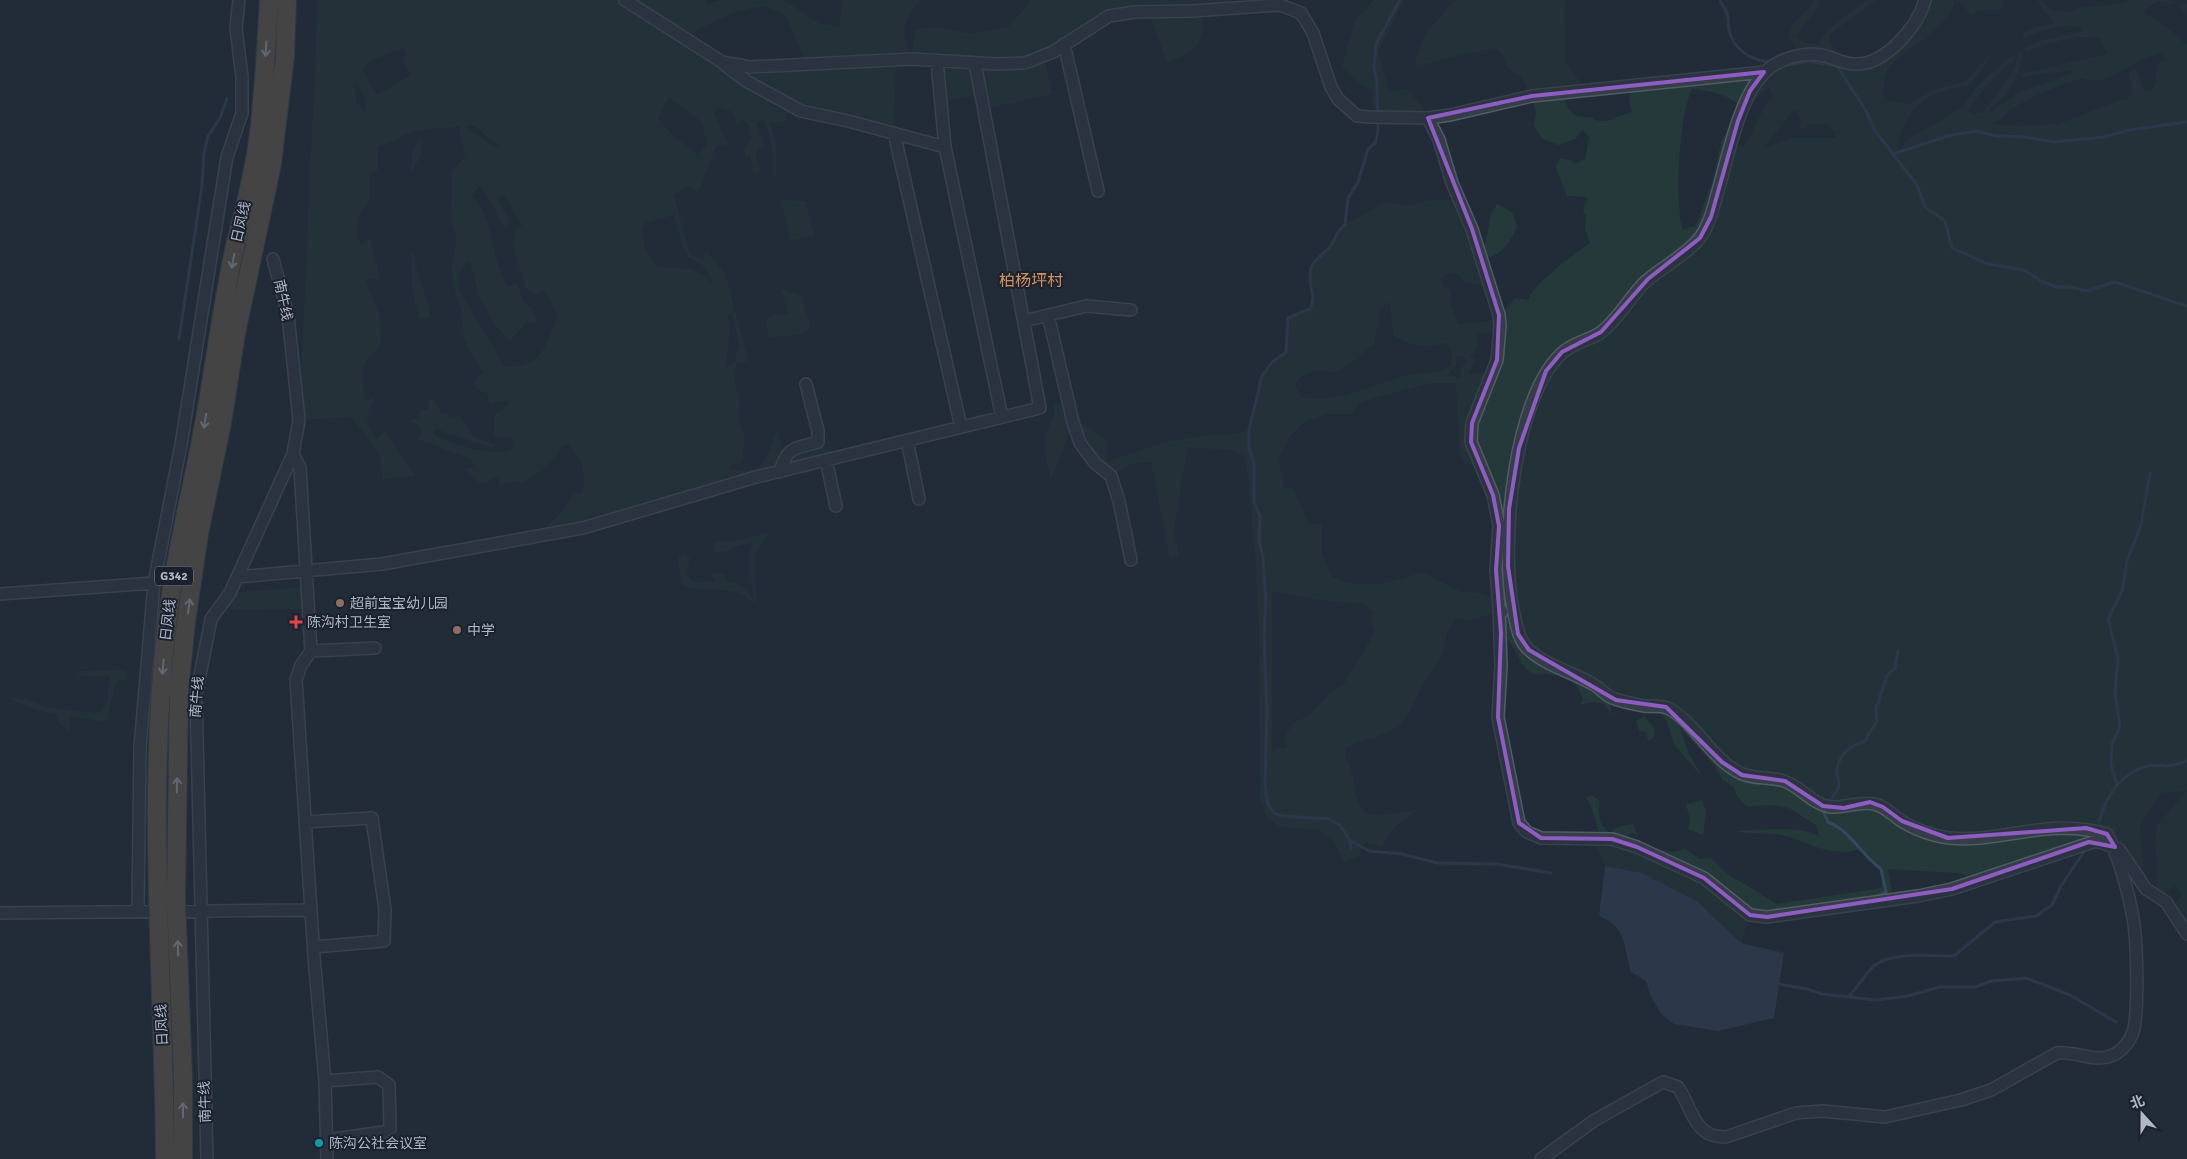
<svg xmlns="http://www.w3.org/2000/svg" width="2187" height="1159" viewBox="0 0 2187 1159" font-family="Signika,'Noto Sans SC',sans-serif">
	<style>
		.green { fill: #25393a; fill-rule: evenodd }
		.water { fill: #36475f }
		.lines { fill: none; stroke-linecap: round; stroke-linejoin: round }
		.stream { stroke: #36475f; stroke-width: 3 }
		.minor-casing { stroke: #535b66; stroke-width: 14 }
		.highway-casing { stroke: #404853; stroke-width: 20 }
		.minor { stroke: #353d49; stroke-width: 11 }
		.highway { stroke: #6e6352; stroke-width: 18 }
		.oneway { stroke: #a9b0ba }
		.marked { fill: none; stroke: #8e5dc1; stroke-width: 4; stroke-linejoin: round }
		.education-dot { fill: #8d6e63; stroke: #1b222d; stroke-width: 2 }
		.health-dot { fill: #e0444e; stroke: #1b222d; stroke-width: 2 }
		.culture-dot { fill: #0f9aa8; stroke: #1b222d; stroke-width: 2 }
		.labels { text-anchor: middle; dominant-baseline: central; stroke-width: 4; stroke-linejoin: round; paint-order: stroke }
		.shield { fill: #1b222d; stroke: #838b97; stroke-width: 1 }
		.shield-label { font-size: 12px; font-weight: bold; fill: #b0b8c5 }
		.street-label { font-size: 14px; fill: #b0b8c5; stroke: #1b222d }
		.poi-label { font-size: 14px; fill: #b0b8c5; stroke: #1b222d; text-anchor: start }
		.quarter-label { font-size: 16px; fill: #d09060; stroke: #1b222d }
	</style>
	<rect width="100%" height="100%" fill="#222c38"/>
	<!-- green -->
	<path class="green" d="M318 0H706L708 4 721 0H784L820 24 839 27 842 2 839 0H920C902 24 900 29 911 58L915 29 940 28 970 34 1007 28 1032 0H1230L1233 7 1201 10C1206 43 1197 51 1167 63L1149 12 1109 16 1044 55 1052 94 983 109 980 95 941 101 937 61 896 60 894 133 780 100 769 104 785 112 788 121 770 123 776 147V181C772 161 775 138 763 120L757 123 764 148H758L756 157 760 171 754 175 750 157 745 156 744 149 751 138 748 123 742 120 738 126 733 112 718 107 714 113 728 144 716 146 700 189 695 191 689 185 674 195 688 249 691 255 703 260 706 252 725 273 748 361 736 363 735 382 740 405 738 420 744 435 743 460 738 465 732 464 730 470C769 474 766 457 777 429L785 456 828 447 834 449 826 460 533 538 562 512 574 494 582 493C587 469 583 462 568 444L562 446C554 463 538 472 523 483L512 481 500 486 498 477 480 484 464 468H476L470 458 417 439 423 434 420 426 410 420 419 419 420 410H427L430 398 439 405 440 412 453 417 460 416 474 437 494 445 493 448 436 429 433 434C449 444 494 458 512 450L513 438 494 437V415L509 404 508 400 489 404 488 394 476 389 475 380 483 372 472 356 464 339 462 313 453 284 452 266 457 238 451 220 452 181V171L465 157 459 126 413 131 378 148V170L369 175V202L359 214 357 236 361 245 370 238 380 279 366 278C371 301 384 312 381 338 379 353 373 349 367 360 359 371 364 390 366 402L376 396C365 416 364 420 376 440L385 431 415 476 383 479 380 456 352 417 299 420ZM763 6 785 14 806 63 722 62 687 39C707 21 737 10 763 6ZM403 48 407 54 403 59 411 75 377 95 363 70 371 60ZM355 84C365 90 367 104 365 114L356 101ZM669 98 702 122 707 144 697 157 693 150 674 137 658 118ZM465 126H475L493 142H497L500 148 489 144ZM480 186 487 195 504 227 510 222 498 199 504 195 522 225 515 231 512 244 526 288 536 295 543 289 558 315C546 343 543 370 504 366L458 288C456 277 461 267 470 261L479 297 495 325 510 341 527 322 538 323 532 308 523 301 517 283 508 287C494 264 494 240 485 216 482 208 476 202 472 195ZM674 215 682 245 688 257C704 263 707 270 714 285L702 274 690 269 656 267 645 247 641 229 645 223ZM732 312 740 347 736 354V362L726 368 730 325 727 316Z
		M1374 0H1404L1378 52 1389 91 1407 89 1424 108 1428 118 1369 117 1373 107 1372 90 1361 85 1342 66 1355 21Z
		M1455 0H1567L1565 7 1566 61 1586 91 1564 93C1566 110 1573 119 1591 117 1604 127 1617 116 1632 112L1629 102 1632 86 1764 72 1781 61 1806 56 1795 46 1789 36 1792 25 1812 5 1813 0H1819C1817 15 1802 23 1797 37L1805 43 1817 44C1831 25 1848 14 1867 0H1876L1829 35 1830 42 1837 60C1848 63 1859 67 1870 62 1891 54 1922 22 1925 0H1954C1955 24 1903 49 1890 66 1884 74 1883 86 1883 96L1887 100 1910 104 1933 90 1964 82 1994 51 1970 85C1951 88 1927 94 1914 109 1907 117 1903 131 1897 140L1899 150 1911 137 1962 108 1978 85 2014 54V60L1998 73 1968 109 1972 114 1984 112C1997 91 2017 76 2019 49L2022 52C2023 65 2012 89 2002 99 1997 104 1991 105 1989 113L2021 91 2071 74 2073 70 2027 76 2017 75 2107 54 2100 39C2076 32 2048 44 2026 52L2024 48 2040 41 2080 32 2083 29C2066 20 2037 31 2021 40L2024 33 2035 27 2056 23 2042 9 2038 0H2042L2052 10 2066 12 2082 7 2113 5 2132 0H2170L2178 4H2187V17L2178 4 2158 1 2142 12C2156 20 2175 32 2185 44L2187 43V790L2162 793 2146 815 2140 828 2146 889 2157 884 2158 865 2155 842 2157 825 2187 791V934L2170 909 2182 896 2175 886 2160 898 2146 889 2119 849 2096 841 1978 880 1960 873 1888 869 1892 891 1884 899 1788 915H1750L1741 943 1697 901 1642 873 1605 866 1597 847 1588 846V837L1599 838C1598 823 1593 811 1586 798L1591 795 1600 801C1597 814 1600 824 1609 833L1618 827 1633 824 1638 836 1633 833 1627 836 1629 845 1655 855 1661 850 1672 852 1686 849 1699 859 1711 858 1726 873 1777 904 1881 888 1884 879C1880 866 1869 860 1861 849 1827 858 1813 843 1782 835 1768 832 1752 835 1735 831L1777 829 1801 830 1819 835 1815 824C1806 820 1799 813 1791 809 1777 803 1760 807 1746 806L1737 796 1733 787 1722 779 1715 766 1680 728 1688 752 1702 777 1674 744 1667 722 1658 707 1645 706 1608 696 1612 715 1604 704 1594 702 1579 705 1583 700C1578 679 1565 676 1545 674 1541 674 1534 675 1530 672 1518 663 1517 648 1506 638L1501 666 1499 612 1470 620 1457 618C1443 632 1448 642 1441 657 1437 666 1429 675 1424 683 1415 698 1411 715 1398 726 1382 739 1360 738 1345 749V757C1358 772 1349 814 1375 815 1389 815 1404 811 1418 810 1403 819 1388 830 1382 847L1364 842 1360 855 1344 862 1334 842 1319 830 1280 827 1266 816 1260 797 1259 644 1255 552 1246 457 1232 450 1187 447 1174 532 1179 557 1170 558 1151 462C1133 462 1125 465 1111 476 1089 458 1084 448 1073 423L1051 481C1047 458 1039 438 1054 418V405L1068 402 1073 422 1085 425 1106 440 1108 462C1136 451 1164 441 1195 437 1209 434 1237 436 1248 430 1255 397 1258 373 1286 352L1288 318 1310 309 1315 299 1310 274 1319 255 1331 245 1337 231 1345 225 1385 202 1407 206 1426 201 1459 199 1482 259 1491 214 1497 204 1513 213 1517 228C1507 246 1503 254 1482 260L1491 288 1465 282 1457 274 1448 272 1441 280 1444 287 1450 290 1451 304 1458 324 1493 321 1494 331 1478 334 1477 347 1471 357 1475 359 1469 374 1482 373 1490 376 1497 360 1499 315 1516 298 1528 300C1534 283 1574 254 1590 243L1585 229 1586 215 1583 211 1587 197 1567 196 1555 166 1560 158 1571 160 1573 164 1585 159 1589 137 1583 130 1575 139 1558 145 1541 138 1534 125 1536 114 1532 96 1521 77 1507 67 1501 52 1493 48 1414 66 1424 36ZM2162 53 2165 60 2157 65 2156 83 2152 89 2144 91 2136 69 2128 73 2133 93 2127 99 2118 101 2058 124 2017 126 1995 124C2018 99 2050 90 2081 78 2105 87 2124 68 2143 59 2149 56 2157 55 2162 53ZM1769 88 1773 96C1759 112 1755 130 1744 147H1738C1742 125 1749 99 1769 88ZM1693 89C1711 90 1730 96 1743 108L1738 121 1728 128 1721 143 1713 179 1696 225 1683 230C1674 210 1679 105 1693 89ZM1795 109 1801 119 1800 130 1812 124H1827L1836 132 1835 138H1792L1763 148ZM1390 301 1393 335C1412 347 1426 349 1447 342L1452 355 1450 366C1437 374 1424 372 1409 375 1369 384 1344 404 1301 397L1295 385 1301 377 1312 372 1321 370 1332 372 1342 369 1374 344 1380 310ZM1456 355 1463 356 1467 361 1461 368 1460 379 1449 374 1456 365ZM1430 383H1456L1459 452 1465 464 1481 467 1493 495 1499 526 1496 547 1498 599 1480 593 1461 592 1422 572C1391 583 1363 591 1332 577L1322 554V525L1309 524 1293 488H1284L1279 460 1289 437 1305 422 1327 414H1351L1360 402ZM1272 591 1326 601 1365 604 1374 613 1370 617 1375 632 1344 684 1331 693 1308 716 1293 723 1286 735 1287 748H1276L1272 752Z
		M1956 0H2004L2001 10H1980L1970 15 1963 4Z
		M421 139 423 144 419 159 410 174 413 148Z
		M781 200 805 201 814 236 790 240Z
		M411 252 414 253 418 275 430 308 429 317 419 318 412 287Z
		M781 289 802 296 810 327 801 334 769 338 766 320 774 315 788 313Z
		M769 533 754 556 756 603 736 591 688 588 681 583 678 557 685 554 690 559 687 573 691 580 698 582 716 581 711 575 716 572 724 574 727 582C741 581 747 591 755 601L748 559 753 543C739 542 728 553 714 552L713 544C720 539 724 542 732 541 745 540 756 534 769 533Z
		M306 587 308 609 220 610 230 593Z
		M120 670 127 672 128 680 118 681 115 684 109 710V718L104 722C93 719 82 719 70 716V731L59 723 56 714 40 711 4 697 27 700 49 708 100 713 107 703 110 677 77 675 81 671Z
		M1644 716 1655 729 1654 737 1648 741 1646 732 1639 731 1636 721Z
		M1702 799 1706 812 1703 835 1688 829 1690 818 1686 805Z"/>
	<!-- water -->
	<path class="water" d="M1605 866 1642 873 1697 901 1741 943 1784 953 1774 1018 1718 1031 1674 1024 1662 1015 1651 997 1646 981 1631 972C1623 946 1628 928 1599 916Z"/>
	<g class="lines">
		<!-- stream -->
		<path class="stream" d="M1720 0C1721 6 1726 8 1727 13 1729 18 1728 24 1729 30 1733 49 1751 61 1770 62
			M1789 65 1808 61 1837 66 1866 111 1875 131 1917 185 1925 207 1945 221 1952 248 1988 264 2024 270 2041 281 2056 287H2071L2086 291 2115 282 2187 306
			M1893 154 1951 135 1976 131 1997 136 2026 137 2054 142 2104 137 2129 130 2187 122
			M179 339 202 186 204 153 208 136 220 118 227 98
			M2117 785 2111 764 2112 744 2120 727 2115 692 2118 658 2108 619 2122 591 2127 561 2141 525 2150 473
			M1829 802C1833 797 1838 791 1839 785 1839 781 1837 776 1837 772 1837 757 1850 744 1864 742L1877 721 1876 708 1887 676 1895 668 1898 651
			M1823 811 1828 822C1851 831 1861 855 1881 869L1886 892 1877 896
			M2099 822C2106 795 2123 770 2152 765 2157 765 2163 766 2168 766 2174 765 2181 763 2187 761
			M1351 841 1369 851 1402 854 1438 863 1497 864 1551 873
			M1351 848 1350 841 1340 825 1329 819 1282 816 1274 813 1268 804 1265 786 1267 711 1264 633 1266 602 1263 557 1259 540 1260 516 1254 503V463L1249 448V430L1262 376 1272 362 1286 352 1288 318 1310 309C1317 294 1309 290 1310 275 1310 259 1325 255 1332 244 1336 236 1337 231 1345 225L1348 198 1358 182 1368 149 1375 143 1378 131 1377 84 1374 67 1376 44 1400 0
			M1779 984 1807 989 1822 994 1876 1000 1908 996 1940 987H1975L1992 981 2026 978 2070 995 2116 1022
			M1849 996C1856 989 1867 972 1874 966 1892 951 1932 956 1954 956L1995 922 2036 916 2052 905 2061 886 2085 850"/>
		<!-- minor casing -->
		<g class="minor-casing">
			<path id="minor" d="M625 0 722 62 750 67 912 59 997 64 1025 63 1053 52 1109 16 1135 12 1192 11 1280 5 1301 13 1313 33 1331 87 1338 99 1357 116 1369 117 1428 118 1450 115 1532 96 1764 72
				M1064 44 1098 191
				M937 61 945 147 1002 417
				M725 65 748 82 801 111 848 121 945 147
				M1428 118 1439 140 1452 183 1472 229 1499 315 1500 326 1497 360 1472 423 1471 442 1493 495 1499 526 1496 570 1499 607 1502 612
				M894 133 961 427
				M1048 315 1073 422 1080 443 1095 463 1111 476 1119 501 1131 560
				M1024 321 1086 306 1131 310
				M907 440 919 499
				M293 454 300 468 311 651 301 665 296 680 314 957 325 1081 327 1159
				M826 460 836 506
				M780 472C787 446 794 449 818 442V431L806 384
				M237 577 382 564 583 528 756 477 1040 408 975 63
				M154 583 181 445 227 157 242 113V77L236 28 239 0
				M0 594 154 583 140 747 138 911
				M1499 607 1501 666 1498 717 1519 823 1527 832 1541 838 1612 839 1637 847 1704 878 1750 915 1767 917 1918 896 1952 889 2096 841 2119 849 2146 889 2166 902 2187 934
				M311 651 375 648
				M305 822 372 818 385 910 384 941 314 947
				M0 913 311 910
				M325 1081 378 1077 389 1085 390 1128 384 1132 327 1140
				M207 1159 196 695 211 619 230 593 293 454 299 420 288 315 273 259
				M1541 1159 1595 1120 1663 1082 1678 1087C1692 1107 1693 1138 1726 1137L1796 1113 1823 1111 1885 1117 1961 1100 1991 1090 2057 1053C2078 1051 2097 1065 2117 1053 2124 1048 2130 1041 2133 1032 2139 1013 2137 939 2133 918 2129 894 2118 854 2107 834 2048 817 2004 843 1949 838 1933 836 1913 829 1900 820 1891 814 1885 806 1874 804 1860 801 1845 808 1830 807 1812 804 1801 787 1784 781 1770 776 1753 780 1740 773 1712 760 1691 717 1667 708 1660 705 1651 707 1644 706 1635 704 1624 702 1615 699 1607 697 1603 691 1596 686 1576 673 1548 667 1529 650 1518 640 1516 623 1513 609 1500 547 1513 401 1560 355 1570 344 1587 341 1600 333 1618 320 1629 298 1645 282 1662 267 1683 257 1698 240 1708 228 1712 213 1716 198 1727 162 1738 98 1765 72 1778 59 1802 52 1821 55 1833 57 1845 65 1857 64 1886 64 1918 26 1925 0"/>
		</g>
		<!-- highway casing -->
		<g class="highway-casing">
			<path id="highway" d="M165 1159C164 975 145 791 169 608 177 547 192 489 203 429 214 371 221 313 233 255 242 217 253 179 258 141 264 94 266 47 269 0
				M183 1159V1078L176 897 179 690 186 622 199 534 222 423 236 333 272 164 285 56 287 0"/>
		</g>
		<!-- minor -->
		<use href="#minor" class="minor"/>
		<!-- highway -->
		<use href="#highway" class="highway"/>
	</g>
	<!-- one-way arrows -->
	<defs><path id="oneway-shaft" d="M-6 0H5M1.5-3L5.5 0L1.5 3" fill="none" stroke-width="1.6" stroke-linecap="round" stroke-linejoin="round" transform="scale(1.25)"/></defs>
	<g class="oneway">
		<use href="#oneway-shaft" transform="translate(266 49) rotate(93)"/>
		<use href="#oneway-shaft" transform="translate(233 261) rotate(101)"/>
		<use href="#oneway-shaft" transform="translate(205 421) rotate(100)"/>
		<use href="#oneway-shaft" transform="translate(189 606) rotate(-82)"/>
		<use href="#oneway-shaft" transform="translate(163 667) rotate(95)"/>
		<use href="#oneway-shaft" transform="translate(177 785) rotate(-89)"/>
		<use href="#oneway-shaft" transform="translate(178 948) rotate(-92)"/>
		<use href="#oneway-shaft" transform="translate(183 1110) rotate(-90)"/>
	</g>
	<!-- marked area -->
	<path d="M0 0H2187V1159H0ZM1764 72 1750 91 1738 121 1711 217 1700 238 1648 279 1601 332 1562 352 1546 371 1519 448 1509 509 1508 566 1518 634 1529 650 1616 700 1666 707 1722 762 1742 775 1785 781 1823 806 1844 808 1870 802 1883 807 1902 821 1948 838 2086 828 2107 834 2115 847 2089 842 1952 889 1767 917 1750 915 1704 878 1637 847 1612 839 1541 838 1519 823 1498 717 1501 633 1496 570 1499 526 1493 495 1471 442 1472 423 1497 360 1499 315 1472 229 1428 118 1532 96Z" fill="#222c38" fill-opacity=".55" fill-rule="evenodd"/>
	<path class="marked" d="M1764 72 1750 91 1738 121 1711 217 1700 238 1648 279 1601 332 1562 352 1546 371 1519 448 1509 509 1508 566 1518 634 1529 650 1616 700 1666 707 1722 762 1742 775 1785 781 1823 806 1844 808 1870 802 1883 807 1902 821 1948 838 2086 828 2107 834 2115 847 2089 842 1952 889 1767 917 1750 915 1704 878 1637 847 1612 839 1541 838 1519 823 1498 717 1501 633 1496 570 1499 526 1493 495 1471 442 1472 423 1497 360 1499 315 1472 229 1428 118 1532 96Z"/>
	<!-- markers -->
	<g class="education-dot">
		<circle cx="340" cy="603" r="5"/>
		<circle cx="457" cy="630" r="5"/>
	</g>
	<path class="health-dot" d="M293.5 614.5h5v5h5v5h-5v5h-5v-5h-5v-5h5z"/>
	<circle class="culture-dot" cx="319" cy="1143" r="5"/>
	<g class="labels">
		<!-- shield labels -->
		<rect class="shield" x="155" y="566.5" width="38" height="19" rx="4"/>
		<g class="shield-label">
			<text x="174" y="576">G342</text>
		</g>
		<!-- street labels -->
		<g class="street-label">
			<text transform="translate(241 222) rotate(-77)">日凤线</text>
			<text transform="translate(283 300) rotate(78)">南牛线</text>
			<text transform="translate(168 620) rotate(-83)">日凤线</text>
			<text transform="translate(197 697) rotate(-85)">南牛线</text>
			<text transform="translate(162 1025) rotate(-93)">日凤线</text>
			<text transform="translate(205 1102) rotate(-92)">南牛线</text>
		</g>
		<!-- poi labels -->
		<g class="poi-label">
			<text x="350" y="603">超前宝宝幼儿园</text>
			<text x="307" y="622">陈沟村卫生室</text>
			<text x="467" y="630">中学</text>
			<text x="329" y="1143">陈沟公社会议室</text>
		</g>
		<!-- quarter labels -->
		<g class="quarter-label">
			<text x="1031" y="281">柏杨坪村</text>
		</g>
	</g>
	<!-- north arrow -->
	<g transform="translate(2142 1114) rotate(339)" stroke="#1b222d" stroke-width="4" paint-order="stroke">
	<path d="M0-4L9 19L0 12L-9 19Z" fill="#b0b8c5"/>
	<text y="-8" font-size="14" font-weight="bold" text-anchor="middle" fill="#b0b8c5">北</text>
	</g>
</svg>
